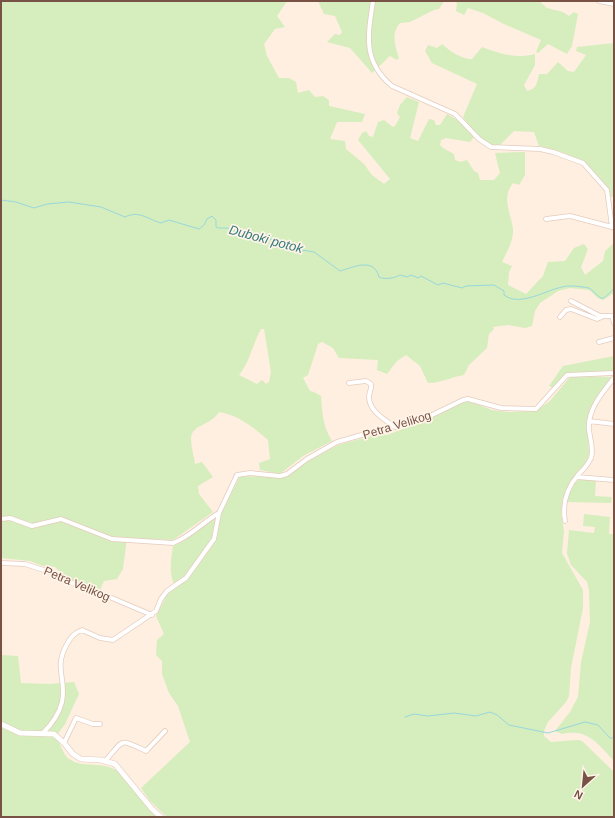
<svg xmlns="http://www.w3.org/2000/svg" width="615" height="818" viewBox="0 0 615 818" font-family="Helvetica,sans-serif">
	<style>
		.green { fill: #d6edbd; fill-rule: evenodd }
		.lines { fill: none; stroke-linecap: round; stroke-linejoin: round }
		.stream { stroke: #98d8dc; stroke-width: 1 }
		.minor-casing { stroke: #e5ccbe; stroke-width: 5.5 }
		.tertiary-casing { stroke: #e5ccbe; stroke-width: 6 }
		.minor { stroke: #fff; stroke-width: 4 }
		.tertiary { stroke: #fff; stroke-width: 5 }
		.labels { text-anchor: middle; dominant-baseline: central; stroke-width: 3.5; stroke-linejoin: round; paint-order: stroke }
		.street-label { font-size: 12px; fill: #775245; stroke: #fff4e8 }
		.water-label { font-size: 13px; font-style: italic; fill: #377a7e; stroke: #fff4e8 }
	</style>
	<rect width="100%" height="100%" fill="#feefe0"/>
	<!-- green -->
	<path class="green" d="M1 1H287L277 16 285 27 275 29 264 44 267 56 279 78H289L296 82 298 93 309 90 315 97 323 96 329 100V106L365 114 362 122H337L330 139 345 141 346 149 364 164 372 175 384 184 390 179 358 140 362 133 366 131 369 136 373 137 378 122 384 120 393 127 395 126 400 117 397 113 400 105 407 97 419 102 410 138 418 141 429 119 434 120 436 125H440L447 114 458 120 474 137 470 142 446 138 441 140 440 145 443 148 454 154 455 160 460 162 467 160 474 171 478 173 480 180H494L500 173 495 153 525 152V175L519 185 513 183C501 198 511 213 513 229 514 239 507 252 502 262L512 266 509 272 508 285 526 294 543 276 548 262 565 261 574 248 584 244 588 249 581 267 585 275 603 261 605 251 614 243V293L603 300 598 298 589 290 570 288 558 291 540 303 535 311 532 326 525 328 508 325 493 327 494 329 489 334 487 348 469 365 464 375C451 377 441 383 428 383L420 366 406 355 397 361 387 374 377 370 378 360 339 358 333 348 322 342 318 344 308 375 303 378 310 391 314 392 321 396C322 413 323 427 332 441L303 456 280 474 260 470 259 463 270 459 268 440C253 427 238 415 219 412 211 426 191 424 191 439 191 447 194 456 195 464L202 462 213 477 198 486 199 494 213 512 173 540 127 538 123 569 117 579 104 581 100 590 68 579 55 567 43 566 30 561 1 558ZM261 329H264L271 372 269 382 266 384 262 380 257 384 239 375C250 362 253 343 261 329Z
		M318 1H444L439 9 434 10 410 22 400 23C391 33 395 47 399 58L397 60 390 56 372 73 350 48 327 42 335 34 340 35 342 32 335 16 324 14Z
		M454 1H539L547 8 563 12 569 16 574 12 578 14 572 46 567 54 548 44 538 53 536 52 541 40 506 25 483 13 468 8 464 15 456 11 457 3Z
		M614 43V197H608C597 164 571 153 539 146L534 132 514 131 498 147C484 145 471 128 463 117L477 84 432 63 425 51 428 45 437 48 442 44C451 52 461 59 472 59L482 47C501 54 515 59 535 54V65L524 85 527 91C537 89 537 83 539 74H547L558 62 568 71 574 72 586 55 576 51 577 47Z
		M614 356V371L567 373 553 388 549 386 563 366Z
		M585 376 611 377V380L596 397 588 416 589 455 585 464 566 489 562 500 561 514 564 531 562 553 583 590V608L571 668 569 696 566 702 548 722 544 731V736L551 742 578 740 582 741 614 772V817H167L150 801 141 788 190 742 178 706 169 693 162 674V661L156 655 157 640 164 634 156 616 167 595 176 587C168 576 171 559 173 546L182 542 222 512 240 476 280 477 338 445 375 435H387L434 417 462 402H471L492 410 508 412 536 411 550 401 570 377Z
		M579 479 596 480 595 496 612 497 611 503 566 502 569 490Z
		M584 514 610 517 609 534H614V761C598 744 588 728 562 734L555 731 570 712 578 697 581 662 590 622 589 590 587 582 571 565 567 553 569 530 594 533 595 527 583 526Z
		M1 655 18 656 21 683 49 684 74 682 79 694 65 724 55 738C62 744 62 754 69 759 83 769 102 760 119 772L156 817H1Z"/>
	<g class="lines">
		<!-- stream -->
		<path class="stream" d="M1 200 16 202 34 208 47 204 69 202 101 207 125 217C139 210 147 219 161 223L169 220 199 229 204 225 207 219 212 216 216 220V227L218 228H227L246 236H258L293 245 302 250 314 252 340 271C354 267 374 257 379 277 385 280 395 278 400 275L407 277 411 275 418 278 421 276 438 285 443 283 462 288 466 286 494 285 504 291V295C522 309 552 285 571 286 577 286 583 287 589 288 603 298 599 305 614 288
			M405 717 414 714 428 716 454 713 476 716 490 712 497 715 509 725 548 733 585 722 598 725 610 738H614"/>
		<!-- minor casing -->
		<g class="minor-casing">
			<path id="minor" d="M373 1C368 35 362 61 392 86L455 114 479 139 491 147 540 149 553 152 583 163 607 190 612 227 614 228
				M599 1 614 4
				M546 219 570 216 612 227
				M571 301 600 316H612
				M614 316H612L614 323
				M560 317 566 310 571 309 597 319 604 316
				M599 342 614 338
				M349 383 366 381 371 384C372 389 369 392 369 397 369 411 385 420 395 427
				M589 421 614 424
				M577 477 614 480
				M1 519 10 518 32 526 61 519 112 539 173 543C190 537 203 522 219 513
				M565 521C562 504 566 489 578 475 583 470 588 465 591 458 594 449 590 439 589 430 587 410 602 393 614 378
				M1 563 25 564 53 573 66 581 93 590 152 615
				M43 733C52 724 59 714 62 702 67 678 53 669 67 644 71 637 74 633 82 630L100 638 113 640 156 611 161 599 167 591 186 578 214 539 219 513 237 475 250 473 280 476 287 474 307 459 337 442 432 415 463 400 468 399 501 408 536 409 567 375 614 373
				M64 743 76 718 93 724H100
				M105 761C125 740 117 737 146 751L148 749 165 731"/>
		</g>
		<!-- tertiary casing -->
		<g class="tertiary-casing">
			<path id="tertiary" d="M1 724 20 733 54 734 64 743 73 754 81 759 101 760 115 764 152 809 161 817"/>
		</g>
		<!-- minor -->
		<use href="#minor" class="minor"/>
		<!-- tertiary -->
		<use href="#tertiary" class="tertiary"/>
	</g>
	<g class="labels">
		<!-- street labels -->
		<g class="street-label">
			<text transform="translate(397 425) rotate(-17)">Petra Velikog</text>
			<text transform="translate(77 584) rotate(23)">Petra Velikog</text>
		</g>
		<!-- water labels -->
		<g class="water-label">
			<text transform="translate(266 239) rotate(15)">Duboki potok</text>
		</g>
	</g>
	<!-- border -->
	<rect width="615" height="818" fill="none" stroke="#775245" stroke-width="4"/>
	<!-- north arrow -->
	<g transform="translate(583 786) rotate(207)" stroke="#fff4e8" stroke-width="3" paint-order="stroke">
	<path d="M0-3L7 15L0 10L-7 15Z" fill="#775245"/>
	<text y="-6" font-size="11" font-weight="bold" text-anchor="middle" fill="#775245">N</text>
	</g>
</svg>
